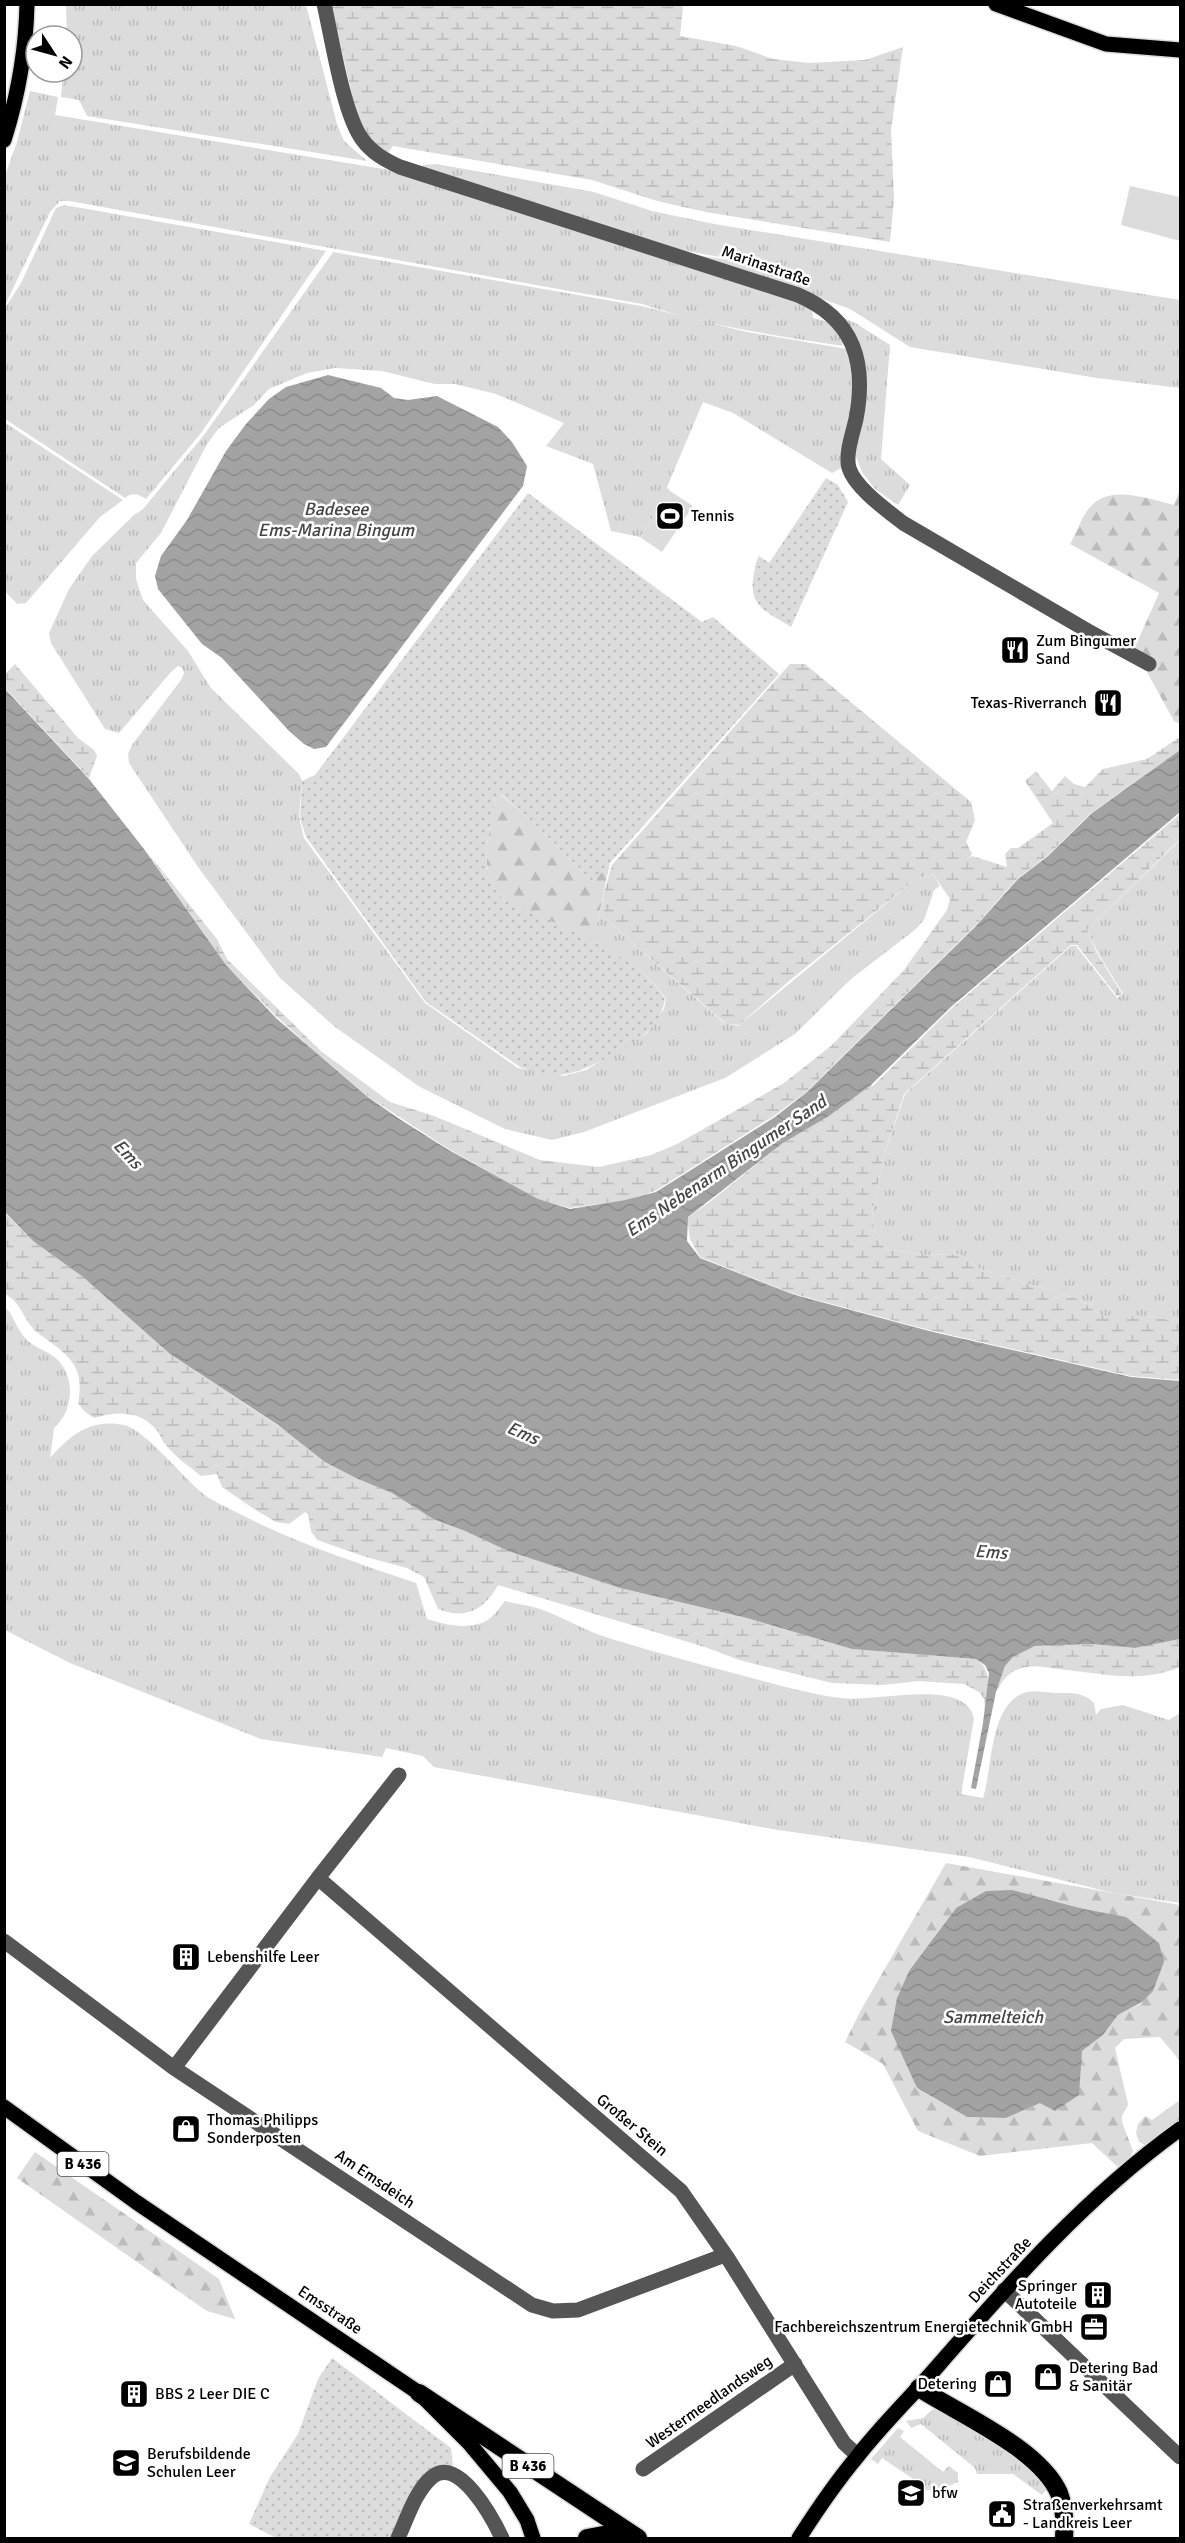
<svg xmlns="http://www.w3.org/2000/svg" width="1185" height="2543" viewBox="0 0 1185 2543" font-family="Signika,sans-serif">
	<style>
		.grass { fill: url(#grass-tufts) }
		.forest { fill: url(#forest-firs); fill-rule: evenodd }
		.wetland { fill: url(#wetland-marsh) }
		.park { fill: url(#park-dots) }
		.pitch { fill: #dcdcdc }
		.water { fill: url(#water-waves) }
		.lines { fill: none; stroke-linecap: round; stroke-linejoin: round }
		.major-casing { stroke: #dbdbdb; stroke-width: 18 }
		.highway-casing { stroke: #dbdbdb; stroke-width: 21 }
		.minor { stroke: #555; stroke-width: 15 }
		.major { stroke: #000; stroke-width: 15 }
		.highway { stroke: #000; stroke-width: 18 }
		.labels { text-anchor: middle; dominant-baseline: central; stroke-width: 5; stroke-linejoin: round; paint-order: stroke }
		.shield { fill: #fff; stroke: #4c4c4c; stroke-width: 1.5 }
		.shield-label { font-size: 15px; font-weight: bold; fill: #000 }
		.street-label { font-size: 16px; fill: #000; stroke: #fff }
		.poi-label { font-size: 16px; fill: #000; stroke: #fff; text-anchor: start }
		.water-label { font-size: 18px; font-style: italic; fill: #444; stroke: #fff }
	</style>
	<defs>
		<pattern id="grass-tufts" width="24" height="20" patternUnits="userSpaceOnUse" patternTransform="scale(1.5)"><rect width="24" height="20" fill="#dcdcdc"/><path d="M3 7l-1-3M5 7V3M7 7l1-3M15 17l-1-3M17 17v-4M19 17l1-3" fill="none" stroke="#bbb"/></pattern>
		<pattern id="forest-firs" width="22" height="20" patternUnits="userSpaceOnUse" patternTransform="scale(1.5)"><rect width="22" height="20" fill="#dcdcdc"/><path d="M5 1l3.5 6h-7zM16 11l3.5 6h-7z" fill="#bbb"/></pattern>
		<pattern id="wetland-marsh" width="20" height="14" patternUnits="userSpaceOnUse" patternTransform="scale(1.5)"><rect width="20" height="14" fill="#dcdcdc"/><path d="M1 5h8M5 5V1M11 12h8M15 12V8" fill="none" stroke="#bbb"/></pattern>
		<pattern id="park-dots" width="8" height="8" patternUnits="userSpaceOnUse" patternTransform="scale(1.5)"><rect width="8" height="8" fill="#dcdcdc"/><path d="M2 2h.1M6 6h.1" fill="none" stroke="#bbb" stroke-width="1.8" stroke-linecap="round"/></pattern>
		<pattern id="water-waves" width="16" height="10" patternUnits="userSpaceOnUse" patternTransform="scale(1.5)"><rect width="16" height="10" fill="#a3a3a3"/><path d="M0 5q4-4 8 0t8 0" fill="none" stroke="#8b8b8b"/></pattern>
	</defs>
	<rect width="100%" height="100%" fill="#fff"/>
	<!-- grass -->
	<path class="grass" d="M66 5H306L337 124 344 141 367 161 87 116 79 100 61 97 63 72H72V36H67Z
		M30 91 58 97 55 115 396 171 803 303 812 309 813 318 830 322 843 340 842 346C775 335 706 326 642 304L69 201H60L50 212 5 305V176L17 142Z
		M436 164 594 192 652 211 714 224 1180 300V388L1097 378 910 347 850 309 797 290 668 251 770 266 664 247 423 167V165Z
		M64 205 326 251 201 433 146 499C138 494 133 492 125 498L5 419V308L21 283 56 208Z
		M333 252 641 306 747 332 847 349 855 367 854 400 843 467 832 473 733 413 703 402 667 487 670 491 640 537 611 531 593 464 546 446 564 423 496 394 455 384H435L382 371 335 368 307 373 269 389 254 405 219 428 207 444 161 533 136 563V579L143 600 188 651 210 687 299 774 302 781 299 817 304 838 425 1003 518 1068 564 1076 586 1070 647 1033 664 1009 666 999C650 973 619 956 593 941L603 897 604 918 724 1023 738 1026 916 879 933 874 940 886 934 890 924 920 916 929 851 979 795 1034 725 1078 584 1132 552 1140 505 1129 420 1087 335 1027 280 978 198 867 129 763 128 754 132 745 181 680 184 673 182 668 178 666 171 672 125 726 119 733 105 729 51 643 49 633 69 589 92 556 134 515 143 509 204 435Z
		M840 316 857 324 890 345 881 459 910 485 898 505 875 489 862 472 855 454 864 405Z
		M4 422 123 500 100 517 26 603 17 604 5 591Z
		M1180 840V1322L1148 1316H1102L1081 1300 980 1269 959 1254 924 1255 887 1249 876 1238 872 1216 883 1158 905 1094 1071 946H1076L1117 998 1123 994 1098 953 1087 930Z
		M4 1308 9 1311C14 1319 19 1332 26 1339 34 1348 49 1351 58 1360 76 1379 73 1412 54 1428L50 1458C70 1435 91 1418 124 1425 144 1429 184 1478 202 1493 213 1502 229 1508 242 1515 298 1544 357 1563 416 1583L427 1619C445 1625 472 1631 489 1619 495 1615 500 1607 505 1601 517 1604 529 1605 540 1609 565 1618 587 1632 612 1639 657 1653 703 1665 748 1677 779 1685 810 1694 841 1698 874 1703 967 1676 974 1719L961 1794 983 1798C993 1767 989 1702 1027 1692 1035 1690 1046 1692 1055 1693 1069 1693 1083 1691 1094 1703L1096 1715 1101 1709 1123 1705 1169 1720 1180 1713V1903L1113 1893 969 1857 778 1830 434 1767 423 1756 386 1748 382 1757 261 1739 70 1663 5 1630Z
		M933 2409 960 2420 1027 2462 1048 2487 1042 2495 1013 2474H977L975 2468 921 2424 911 2428 906 2421 923 2418Z
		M898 2428 904 2431 900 2437 943 2472 949 2466 958 2473V2482L942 2489 918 2491 922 2485 882 2458 878 2464 871 2459Z"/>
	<!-- forest -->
	<path class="forest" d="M1180 489V724L1174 721 1142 663 1127 646 1128 642 1136 645 1159 593 1070 544C1076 534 1080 521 1087 511 1107 482 1147 499 1174 505Z
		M501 795 532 821 593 882 610 863 593 942 505 901C475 874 489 832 496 798Z
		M946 1863 1180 1905V2061L1160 2037 1124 2039 1115 2048 1128 2104 1122 2116V2122L1133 2151 1127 2163 1120 2169 1092 2143 980 2156 918 2131 883 2064 845 2042 861 2010ZM1048 1899 1084 1909 1142 2003 1118 2015 1103 2035 1082 2051 1040 2103 1006 2118 967 2117 916 2088 897 1998 909 1971 956 1908Z
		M1180 2100V2120L1147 2146 1139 2142 1136 2133 1138 2124 1145 2116 1152 2120Z
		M35 2152 219 2279 235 2319 207 2311 17 2178Z"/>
	<!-- wetland -->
	<path class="wetland" d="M331 5H683L680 36 736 46 773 59 809 63 865 60 903 47 891 129 894 199 890 242 706 212 657 201 592 180 393 146 387 154 369 137 356 112Z
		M15 664 78 738 94 750 97 756 89 778 5 688V674Z
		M790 664H805L971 802 975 820 966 842 972 854 969 858 972 856 1007 867 1005 854 1011 848H1018L1053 823 1025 781 1036 771 1052 791 1065 776 1074 784 1085 787 1103 769 1147 759 1180 737V750L1091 813 1048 855 1017 879 975 926 806 1092 774 1116 655 1191 626 1200 570 1208 539 1200 447 1148 369 1097 317 1053 277 1017 226 965 147 852 217 939 227 959 322 1052 390 1102 434 1116 540 1160 599 1167 651 1155 677 1144 784 1083 831 1046 904 970 947 910 950 899 933 874 916 879 789 981 739 1025 726 1024 604 918 603 896 612 865Z
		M1180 814V839L1087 930 1097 953 1122 994 1117 996 1077 945H1071L904 1094 883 1158 872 1216 876 1238 887 1249 924 1255 959 1254 980 1269 1081 1300 1102 1316H1148L1180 1322V1380L1131 1376 933 1331 794 1294 700 1257 690 1239 687 1218 711 1201 783 1143 832 1114 870 1085 873 1086 953 1007Z
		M4 1212 33 1241 83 1277 170 1354 358 1479 392 1493 433 1519 465 1531 508 1551 620 1588 747 1618 852 1649 976 1659C994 1671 987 1689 985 1709L984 1699 979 1692 964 1684 918 1681 882 1685 832 1683 739 1660 705 1647 498 1585C484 1610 466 1620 438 1609L424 1577 407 1568 366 1557 317 1540 311 1531 308 1514 305 1512 289 1524 276 1522 254 1509 222 1487 217 1474 201 1476C189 1466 175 1457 165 1444 162 1441 161 1436 158 1432 141 1410 119 1411 94 1418L84 1411 78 1403C84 1372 74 1359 49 1341 43 1336 35 1332 31 1326 22 1314 19 1301 5 1294Z
		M1180 1639V1667C1140 1684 1100 1673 1058 1669 1047 1668 1033 1664 1022 1668 1009 1671 1002 1681 996 1692L1005 1666 1013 1657 1035 1646 1093 1644 1135 1648Z"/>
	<!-- park -->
	<path class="park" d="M826 478 838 485 848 502 791 627C767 611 747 607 754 574 755 568 755 562 759 556L769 563Z
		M528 493 702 622 713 617 779 674 593 882 532 821 502 795 496 798C489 832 475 874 505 901 551 922 640 954 665 999 663 1011 657 1023 648 1031 631 1046 587 1071 566 1074 551 1077 534 1072 520 1067L426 1002 306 837 300 818 302 781 315 775Z
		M332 2358 451 2448 453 2466H444L391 2538H276L249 2524 270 2477 298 2434 318 2379Z"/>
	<!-- pitch -->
	<path class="pitch" d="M1130 186 1180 197V241L1121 225Z
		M670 491 693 506 662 552 640 537Z"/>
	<!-- water -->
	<path class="water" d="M328 375 381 388 394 398 408 400 437 396 498 427 512 442 527 466 523 486 326 747 314 749 304 744 289 731 222 658 202 644 158 589 155 576 161 556 187 520 226 451 246 424 269 399 286 387Z
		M5 689 89 779 144 849 226 965 277 1019 368 1097 398 1118 447 1149 538 1199 570 1209 625 1200 656 1192 775 1117 807 1092 975 927 1018 879 1048 856 1092 813 1180 750V812L952 1006 871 1085 829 1116 783 1143 688 1217 687 1241 700 1258 795 1295 933 1332 1131 1377 1180 1381V1639L1135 1648 1093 1644 1035 1646 1013 1657 1005 1666 996 1692 976 1789 971 1788 983 1723 989 1673 985 1665 976 1659 852 1649 747 1618 620 1588 508 1551 465 1531 433 1519 392 1493 358 1479 325 1462 278 1425 170 1354 83 1277 33 1241 5 1212Z
		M1012 1890 1084 1909 1126 1917 1159 1943 1164 1962 1153 1991 1142 2002 1118 2015 1103 2035 1082 2051 1079 2095 1055 2111 1040 2103 1006 2118 967 2117 917 2088 891 2031 897 1998 909 1971 956 1908 986 1891Z"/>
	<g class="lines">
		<!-- major casing -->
		<g class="major-casing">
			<path id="major" d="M996 4 1106 44 1180 50
				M4 140C18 96 26 51 27 4
				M4 2107 136 2202 419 2393 469 2443 510 2492 527 2520 533 2538
				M799 2538C817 2510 835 2483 857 2457 881 2426 910 2398 936 2368 1011 2282 1087 2196 1180 2129"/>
		</g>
		<!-- highway casing -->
		<g class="highway-casing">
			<path id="highway" d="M919 2388C959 2414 1039 2448 1059 2493 1065 2508 1065 2523 1064 2538
				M419 2393 638 2538
				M587 2538 603 2535 615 2538"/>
		</g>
		<!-- minor -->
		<path class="minor" d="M324 4C332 38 343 113 362 139 372 153 385 160 400 167L798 295C854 319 867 362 856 419 853 433 845 454 849 468 855 488 888 511 903 523L1088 631 1149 664
			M318 1878 399 1775
			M4 1941 174 2068 532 2305 553 2311 578 2310 725 2255
			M174 2068 318 1878 681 2191 727 2257 844 2443 857 2455
			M1004 2290 1180 2457
			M643 2469 795 2364
			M398 2538C407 2519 415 2492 431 2478 458 2453 493 2519 502 2538"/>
		<!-- major -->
		<use href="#major" class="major"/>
		<!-- highway -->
		<use href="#highway" class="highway"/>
	</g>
	<!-- icons -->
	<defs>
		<g id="stadium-square" transform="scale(1.5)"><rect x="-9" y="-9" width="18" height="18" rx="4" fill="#000" stroke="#fff"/><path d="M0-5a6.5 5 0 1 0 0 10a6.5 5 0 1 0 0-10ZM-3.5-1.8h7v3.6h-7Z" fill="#fff"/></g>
		<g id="restaurant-square" transform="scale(1.5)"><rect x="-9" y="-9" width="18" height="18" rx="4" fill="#000" stroke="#fff"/><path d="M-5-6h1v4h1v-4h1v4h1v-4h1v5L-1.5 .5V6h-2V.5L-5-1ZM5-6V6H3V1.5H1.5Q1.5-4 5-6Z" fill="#fff"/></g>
		<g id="building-square" transform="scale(1.5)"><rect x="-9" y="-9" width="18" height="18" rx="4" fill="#000" stroke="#fff"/><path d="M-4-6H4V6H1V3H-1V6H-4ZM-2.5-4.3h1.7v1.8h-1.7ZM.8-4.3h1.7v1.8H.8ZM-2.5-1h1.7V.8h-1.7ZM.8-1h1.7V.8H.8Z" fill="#fff"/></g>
		<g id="shop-square" transform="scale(1.5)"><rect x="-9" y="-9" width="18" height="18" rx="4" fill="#000" stroke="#fff"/><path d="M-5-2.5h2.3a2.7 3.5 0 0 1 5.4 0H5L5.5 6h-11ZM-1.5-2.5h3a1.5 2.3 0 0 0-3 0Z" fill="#fff"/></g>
		<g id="office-square" transform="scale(1.5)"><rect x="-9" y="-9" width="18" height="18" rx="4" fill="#000" stroke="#fff"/><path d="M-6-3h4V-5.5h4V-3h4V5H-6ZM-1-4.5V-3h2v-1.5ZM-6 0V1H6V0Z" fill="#fff"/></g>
		<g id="school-square" transform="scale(1.5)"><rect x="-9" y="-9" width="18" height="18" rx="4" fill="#000" stroke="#fff"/><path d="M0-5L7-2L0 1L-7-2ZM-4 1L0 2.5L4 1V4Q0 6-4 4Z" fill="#fff"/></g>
		<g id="civic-square" transform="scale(1.5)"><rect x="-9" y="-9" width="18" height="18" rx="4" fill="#000" stroke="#fff"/><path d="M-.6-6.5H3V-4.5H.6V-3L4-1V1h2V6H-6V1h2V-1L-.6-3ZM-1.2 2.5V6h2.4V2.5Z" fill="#fff"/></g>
	</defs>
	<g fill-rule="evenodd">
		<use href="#stadium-square" x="670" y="516"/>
		<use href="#restaurant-square" x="1015" y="650"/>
		<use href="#restaurant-square" x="1108" y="703"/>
		<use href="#building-square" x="186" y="1957"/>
		<use href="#shop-square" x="186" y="2129"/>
		<use href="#building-square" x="1098" y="2295"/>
		<use href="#office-square" x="1094" y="2327"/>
		<use href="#shop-square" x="1048" y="2377"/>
		<use href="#shop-square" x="998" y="2384"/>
		<use href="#building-square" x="134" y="2394"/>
		<use href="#school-square" x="126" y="2463"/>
		<use href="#school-square" x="911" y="2493"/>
		<use href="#civic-square" x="1002" y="2514"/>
	</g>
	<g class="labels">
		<!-- shield labels -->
		<g class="shield">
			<rect x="57.5" y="2152" width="51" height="24" rx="4.5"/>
			<rect x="502.5" y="2454" width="51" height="24" rx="4.5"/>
		</g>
		<g class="shield-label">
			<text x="83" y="2164">B 436</text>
			<text x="528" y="2466">B 436</text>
		</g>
		<!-- street labels -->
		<g class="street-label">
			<text transform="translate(766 266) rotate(19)">Marinastraße</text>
			<text transform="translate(632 2125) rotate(40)">Großer Stein</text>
			<text transform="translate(375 2179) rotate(34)">Am Emsdeich</text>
			<text transform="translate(1000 2270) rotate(-47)">Deichstraße</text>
			<text transform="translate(330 2310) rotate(34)">Emsstraße</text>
			<text transform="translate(709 2402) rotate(-35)">Westermeedlandsweg</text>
		</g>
		<!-- poi labels -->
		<g class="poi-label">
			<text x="691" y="516">Tennis</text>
			<text x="1036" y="641">Zum Bingumer<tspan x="1036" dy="18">Sand</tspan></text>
			<text x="1087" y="703" text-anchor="end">Texas-Riverranch</text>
			<text x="207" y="1957">Lebenshilfe Leer</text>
			<text x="207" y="2120">Thomas Philipps<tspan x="207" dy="18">Sonderposten</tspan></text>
			<text x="1077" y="2286" text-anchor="end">Springer<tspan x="1077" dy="18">Autoteile</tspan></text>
			<text x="1073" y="2327" text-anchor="end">Fachbereichszentrum Energietechnik GmbH</text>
			<text x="1069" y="2368">Detering Bad<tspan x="1069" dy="18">&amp; Sanitär</tspan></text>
			<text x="977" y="2384" text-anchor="end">Detering</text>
			<text x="155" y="2394">BBS 2 Leer DIE C</text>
			<text x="147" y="2454">Berufsbildende<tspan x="147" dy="18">Schulen Leer</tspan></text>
			<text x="932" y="2493">bfw</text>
			<text x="1023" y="2505">Straßenverkehrsamt<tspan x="1023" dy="18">- Landkreis Leer</tspan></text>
		</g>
		<!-- water labels -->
		<g class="water-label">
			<text x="336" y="509">Badesee<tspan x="336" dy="21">Ems-Marina Bingum</tspan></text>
			<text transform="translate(128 1154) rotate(47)">Ems</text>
			<text transform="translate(726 1166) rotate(-34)">Ems Nebenarm Bingumer Sand</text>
			<text transform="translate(523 1433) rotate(24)">Ems</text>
			<text transform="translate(991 1552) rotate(4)">Ems</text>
			<text x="993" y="2017">Sammelteich</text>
		</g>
	</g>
	<!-- border -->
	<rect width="1185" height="2543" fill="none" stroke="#000000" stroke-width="12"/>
	<!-- north arrow -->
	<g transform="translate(54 54) rotate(126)"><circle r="28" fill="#ffffff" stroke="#999999" stroke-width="1.5"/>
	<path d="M0-4.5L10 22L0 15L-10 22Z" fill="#000000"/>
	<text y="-9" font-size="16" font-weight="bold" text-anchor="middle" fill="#000000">N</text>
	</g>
</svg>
